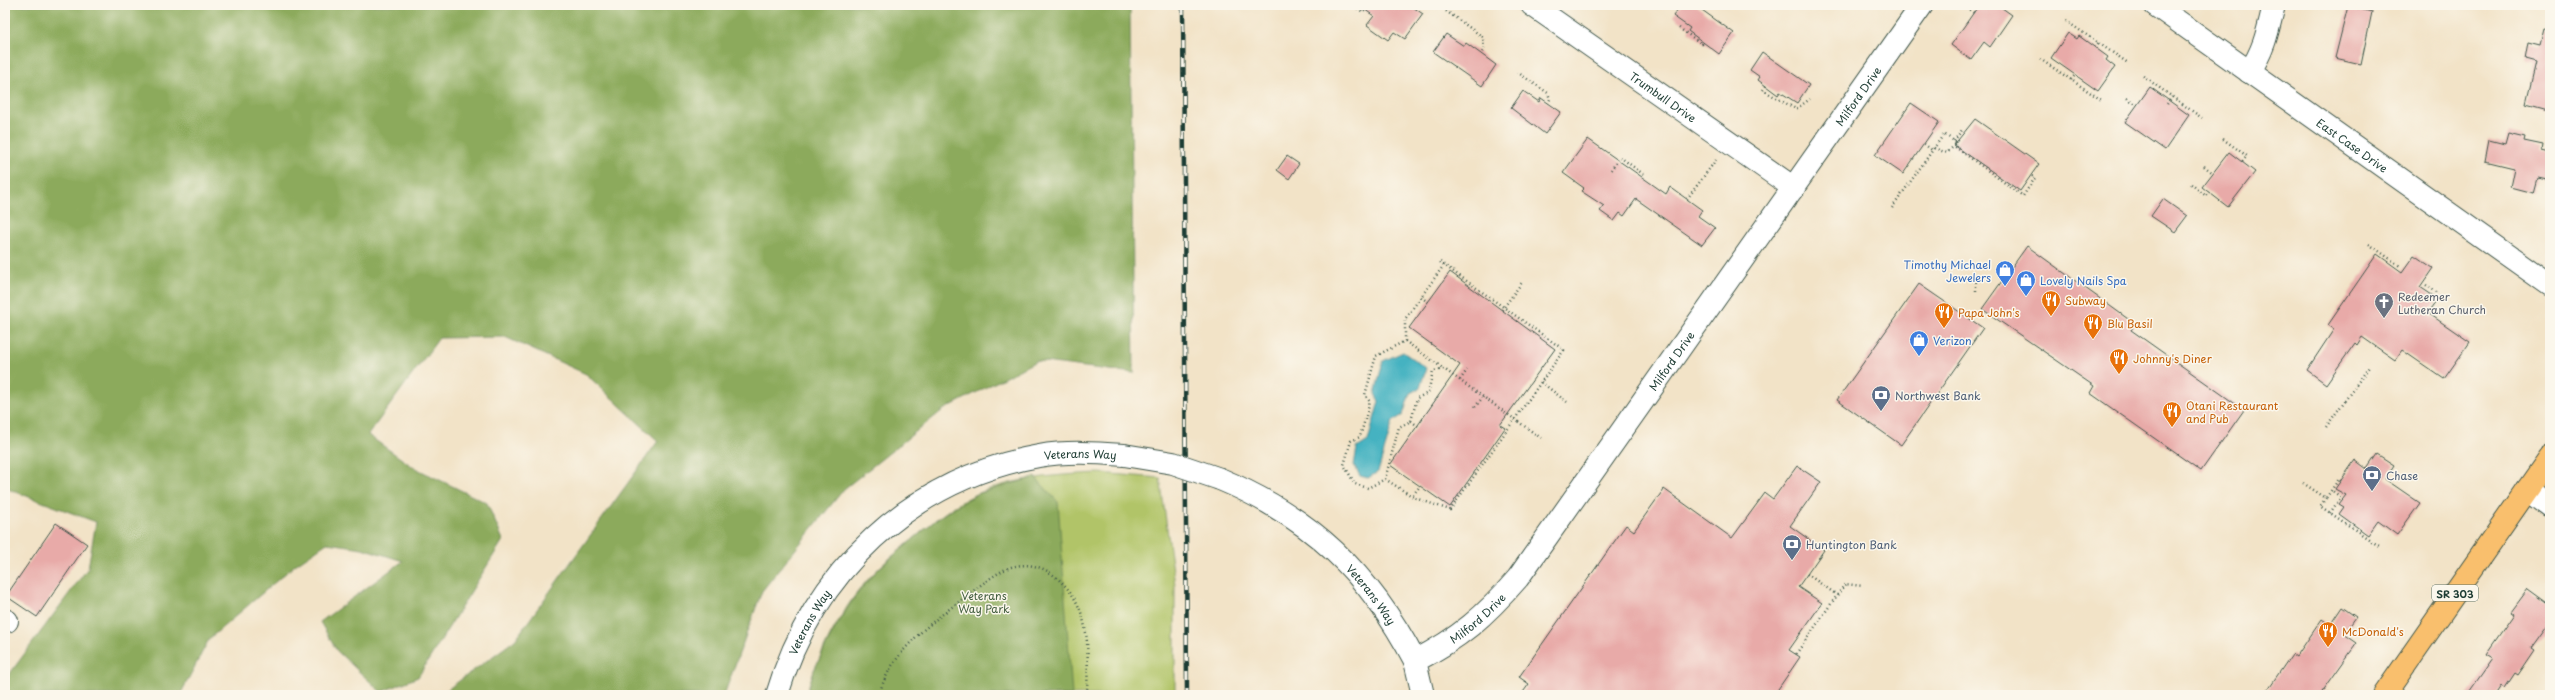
<svg xmlns="http://www.w3.org/2000/svg" width="2555" height="700" viewBox="0 0 2555 700" font-family="'Playpen Sans',sans-serif">
	<style>
		.green { fill: #b1c468; stroke: #68804e }
		.forest { fill: #8caa5c; stroke: #567448 }
		.water { fill: #44b2c1; stroke: #32787a }
		.building { fill: #e8aaa8 }
		.lines { fill: none; stroke-linecap: round; stroke-linejoin: round }
		.minor-casing { stroke: #3f564a; stroke-width: 24 }
		.major-casing { stroke: #3f564a; stroke-width: 24 }
		.path { stroke: #3f564a; stroke-width: 2.5; stroke-dasharray: 1 3; stroke-linecap: butt }
		.minor { stroke: #fff; stroke-width: 22 }
		.major { stroke: #f9bf6d; stroke-width: 22 }
		.rail-casing { stroke: #1f3d34; stroke-width: 4.5 }
		.rail { stroke: #fbf7ec; stroke-width: 3; stroke-dasharray: 9; stroke-linecap: butt }
		.minor-bridge-casing { stroke: #3f564a; stroke-width: 24; stroke-linecap: butt }
		.minor-bridge { stroke: #fff; stroke-width: 22 }
		.labels { text-anchor: middle; dominant-baseline: central; stroke-width: 3; stroke-linejoin: round; paint-order: stroke }
		.shield { fill: #fbf7ec; stroke: #61756b; stroke-width: 1 }
		.shield-label { font-size: 10px; font-weight: bold; fill: #1f3d34 }
		.street-label { font-size: 11px; fill: #1f3d34; stroke: #fbf7ec }
		.shop-label { font-size: 11px; fill: #366cbe; stroke: #fbf7ec; text-anchor: start }
		.worship-label { font-size: 11px; fill: #5b616d; stroke: #fbf7ec; text-anchor: start }
		.food-label { font-size: 11px; fill: #c56008; stroke: #fbf7ec; text-anchor: start }
		.service-label { font-size: 11px; fill: #4e5e75; stroke: #fbf7ec; text-anchor: start }
		.park-label { font-size: 11px; fill: #445f41; stroke: #fbf7ec }
	</style>
	<rect width="100%" height="100%" fill="#fbf7ec"/>
	<filter id="ink" filterUnits="userSpaceOnUse"><feTurbulence type="fractalNoise" baseFrequency=".025" numOctaves="2"/><feDisplacementMap in="SourceGraphic" scale="8" xChannelSelector="R" yChannelSelector="G"/><feConvolveMatrix kernelMatrix="1 2 1 2 8 2 1 2 1" color-interpolation-filters="sRGB"/></filter>
	<filter id="wash" filterUnits="userSpaceOnUse"><feTurbulence type="fractalNoise" baseFrequency=".012" numOctaves="4" result="noise"/><feDisplacementMap in="SourceGraphic" scale="16" xChannelSelector="R" yChannelSelector="G"/><feGaussianBlur stdDeviation="0.9" result="paint"/><feColorMatrix in="noise" values="0 0 0 0 0 0 0 0 0 0 0 0 0 0 0 0 0 1.4 0 .05"/><feComposite in="paint" operator="in"/></filter>
	<g filter="url(#wash)">
		<rect width="100%" height="100%" fill="#f2e3c7"/>
		<!-- green -->
		<path class="green" d="M1099 473 1160 478 1175 585V695H806C820 650 844 602 878 569 890 557 904 547 917 536 935 520 955 503 977 494 1016 477 1057 475 1099 473Z"/>
		<!-- forest -->
		<path class="forest" d="M5 5H1130L1134 373 1036 361 943 410 844 489 762 591 724 695H440L515 640 658 441 586 374 505 337 439 338 368 435 413 467 487 503 503 540 418 677 381 692 337 651 320 622 403 561 362 548 327 543 295 565 209 639 180 695H5V680L88 568 96 522 8 489 5 490Z
			M1035 477 1058 502 1072 695H806L814 670 833 632 854 598 877 570 939 517 977 494Z"/>
		<!-- water -->
		<path class="water" d="M1403 352 1426 368 1420 388 1410 393 1403 415 1393 421 1378 472 1368 478 1360 476 1354 465 1357 448 1368 441 1379 401 1375 394 1383 361Z"/>
		<g id="blocks">
			<!-- building -->
			<path class="building" d="M1358 5H1410L1423 14 1405 39 1394 32 1388 40 1367 25 1374 16Z
				M1681 5H1695L1734 33 1719 54 1688 31 1690 28 1673 16Z
				M1979 5H1998L2012 15 1990 47 1984 42 1971 60 1951 45Z
				M2348 6 2372 12 2361 64 2335 58Z
				M2544 29 2550 30V101L2548 110 2526 104 2536 62 2525 59 2528 42 2540 45Z
				M2068 33 2077 39 2079 36 2108 57 2106 60 2115 67 2098 91 2051 58Z
				M1446 34 1464 46 1466 43 1496 65 1482 86 1433 52Z
				M1762 52 1809 85 1797 103 1780 92 1778 95 1758 80 1760 77 1750 70Z
				M2150 87 2189 115 2165 150 2125 122Z
				M1523 91 1539 102 1541 98 1561 112 1545 134 1511 108Z
				M1911 103 1939 122 1903 174 1875 155Z
				M1975 119 2039 164 2020 191 1954 145Z
				M2508 133 2525 137 2524 141 2543 145 2542 151 2550 153 2546 180 2537 178 2533 193 2510 187 2514 168 2485 161 2489 140 2505 144Z
				M1588 139 1666 194 1670 187 1702 210 1698 216 1715 228 1702 245 1636 199 1624 216 1620 213 1614 221 1600 211 1604 206 1581 191 1584 188 1563 173Z
				M2229 152 2255 172 2228 207 2202 187Z
				M1287 156 1299 164 1289 179 1277 170Z
				M2163 199 2187 216 2175 232 2151 216Z
				M2027 246 2135 324 2131 330 2244 410 2201 471 2090 393 2094 386 1982 309Z
				M2377 254 2402 272 2414 255 2433 268 2420 287 2438 299 2428 313 2470 342 2444 379 2402 350 2395 360 2362 337 2357 345 2355 343 2326 384 2307 370 2334 329 2328 325Z
				M1450 272 1555 349 1500 425 1505 428 1450 507 1390 465 1460 365 1409 328Z
				M1919 284 1983 328 1901 445 1837 400Z
				M2377 454 2394 465 2385 479 2420 503 2397 535 2378 521 2368 535 2339 514 2344 507 2339 504 2346 495 2335 489 2355 460 2367 469Z
				M1797 466 1821 482 1790 526 1824 550 1798 587 1822 603 1789 650 1800 657 1774 695H1521L1529 684 1519 677 1626 525 1634 531 1664 489 1732 538 1765 493 1773 499Z
				M56 523 87 544 37 617 6 596Z
				M2528 589 2550 605V623L2532 648 2535 650 2518 675 2515 673 2505 688 2502 686 2496 695H2467L2493 658 2486 654 2514 614 2511 612Z
				M2342 607 2356 617 2344 634 2357 643 2320 695H2264L2292 654 2296 657 2322 619 2330 625Z"/>
		</g>
	</g>
	<g filter="url(#ink)">
		<use href="#blocks" fill-opacity="0" stroke="#3f564a" stroke-width="1"/>
		<g class="lines">
			<!-- minor casing -->
			<g class="minor-casing">
				<g id="minor">
					<path id="s1" d="M1532 5 1794 188"/>
					<path id="s2" d="M2155 5 2550 285"/>
					<path d="M2249 72C2264 51 2268 30 2274 5"/>
					<path id="s3" d="M1220 479C1311 517 1369 573 1415 661"/>
					<path d="M2527 490 2550 507"/>
					<path d="M5 620 7 621"/>
					<path id="s4" d="M777 695C813 572 911 479 1039 456 1067 451 1096 453 1124 455"/>
					<path id="s5" d="M1423 695 1415 661C1460 638 1485 616 1518 578L1922 5"/>
				</g>
			</g>
			<!-- major casing -->
			<g class="major-casing">
				<path id="major" d="M2384 695 2550 457"/>
			</g>
			<!-- path -->
			<path class="path" d="M1359 5 1357 8 1363 12 1364 10
				M1963 5 1974 13
				M1446 11 1483 37 1484 49 1481 54
				M2066 21 2128 63
				M1679 28 1702 44 1703 42
				M2095 48 2099 43
				M2040 59 2103 101
				M1517 72 1548 93 1550 99 1548 103
				M2143 76 2202 118
				M2071 80 2075 75
				M1766 86 1763 90 1796 109 1810 99
				M2127 98 2137 105
				M2167 104 2172 97
				M2223 139 2247 156 2242 162
				M1954 141 1962 130 1964 131
				M1924 144 1932 150
				M1934 148 1947 153 1954 146
				M2204 166 2213 173
				M1611 170 1620 157 1643 174
				M2191 184 2206 196 2209 192
				M1687 199 1716 160
				M1892 208 1944 134 1957 143 1954 146 2023 196 2035 178 2031 175
				M2369 244 2400 266
				M1440 262 1444 265
				M2426 285 2438 293
				M1976 291V272
				M1421 297 1428 302
				M1502 310 1523 281
				M1405 341 1444 369
				M1460 380 1467 370
				M1541 382 1567 402
				M1475 407 1483 397
				M1411 421 1418 426
				M2326 427 2369 367
				M1385 479 1415 498 1450 510 1564 350 1444 265 1405 319V341L1376 356 1365 395 1370 402 1360 437 1351 441 1344 465 1355 484 1368 488 1385 479 1399 427 1411 421 1417 398 1428 393 1433 371 1444 369C1476 392 1509 415 1541 438
				M2303 483 2326 498 2339 479 2341 481
				M1413 495 1420 486
				M2326 498 2320 506 2379 546
				M2330 513 2341 497 2331 490
				M1807 574 1837 595
				M1796 654 1845 584 1863 586
				M2324 690 2331 695
				M879 695C890 655 924 628 956 604 972 592 988 578 1006 569 1019 563 1037 564 1049 572 1093 602 1088 647 1087 695"/>
			<!-- minor -->
			<use href="#minor" class="minor"/>
			<!-- major -->
			<use href="#major" class="major"/>
			<!-- rail casing -->
			<g class="rail-casing">
				<path id="rail" d="M1183 5 1187 695"/>
			</g>
			<!-- rail -->
			<use href="#rail" class="rail"/>
			<!-- minor-bridge casing -->
			<g class="minor-bridge-casing">
				<path id="minor-bridge" d="M1124 455 1173 463 1220 479"/>
			</g>
			<!-- minor-bridge -->
			<use href="#minor-bridge" class="minor-bridge"/>
		</g>
	</g>
	<!-- icons -->
	<defs>
		<g id="shop-pin" transform="scale(1)"><path d="M0 17L-7.5 6A9.5 9.5 0 1 1 7.5 6Z" fill="#3f7fe0" stroke="#fbf7ec"/><path d="M-5-2.5h2.3a2.7 3.5 0 0 1 5.4 0H5L5.5 6h-11ZM-1.5-2.5h3a1.5 2.3 0 0 0-3 0Z" fill="#fff"/></g>
		<g id="restaurant-pin" transform="scale(1)"><path d="M0 17L-7.5 6A9.5 9.5 0 1 1 7.5 6Z" fill="#e8710a" stroke="#fbf7ec"/><path d="M-5-6h1v4h1v-4h1v4h1v-4h1v5L-1.5 .5V6h-2V.5L-5-1ZM5-6V6H3V1.5H1.5Q1.5-4 5-6Z" fill="#fff"/></g>
		<g id="church-pin" transform="scale(1)"><path d="M0 17L-7.5 6A9.5 9.5 0 1 1 7.5 6Z" fill="#6b7280" stroke="#fbf7ec"/><path d="M-1.2-6h2.4v3.5h3.3v2.4h-3.3V6h-2.4V-.1h-3.3v-2.4h3.3Z" fill="#fff"/></g>
		<g id="bank-pin" transform="scale(1)"><path d="M0 17L-7.5 6A9.5 9.5 0 1 1 7.5 6Z" fill="#5c6f8a" stroke="#fbf7ec"/><path d="M-6-4H6V4H-6ZM0-2.3a2.3 2.3 0 1 0 0 4.6a2.3 2.3 0 1 0 0-4.6Z" fill="#fff"/></g>
	</defs>
	<g fill-rule="evenodd">
		<use href="#shop-pin" x="2005" y="270"/>
		<use href="#shop-pin" x="2026" y="280"/>
		<use href="#restaurant-pin" x="2051" y="300"/>
		<use href="#church-pin" x="2384" y="302"/>
		<use href="#restaurant-pin" x="1944" y="312"/>
		<use href="#restaurant-pin" x="2093" y="323"/>
		<use href="#shop-pin" x="1919" y="340"/>
		<use href="#restaurant-pin" x="2119" y="358"/>
		<use href="#bank-pin" x="1881" y="395"/>
		<use href="#restaurant-pin" x="2172" y="411"/>
		<use href="#bank-pin" x="2372" y="475"/>
		<use href="#bank-pin" x="1792" y="544"/>
		<use href="#restaurant-pin" x="2328" y="631"/>
	</g>
	<g class="labels">
		<!-- shield labels -->
		<rect class="shield" x="2432" y="585" width="46" height="16" rx="3"/>
		<g class="shield-label">
			<text x="2455" y="593">SR 303</text>
		</g>
		<!-- street labels -->
		<g class="street-label">
			<text stroke="none"><textPath href="#s5" startOffset="758">Milford Drive</textPath></text>
			<text stroke="none"><textPath href="#s1" startOffset="160">Trumbull Drive</textPath></text>
			<text stroke="none"><textPath href="#s2" startOffset="242">East Case Drive</textPath></text>
			<text stroke="none"><textPath href="#s5" startOffset="434">Milford Drive</textPath></text>
			<text stroke="none"><textPath href="#s4" startOffset="415">Veterans Way</textPath></text>
			<text stroke="none"><textPath href="#s3" startOffset="193">Veterans Way</textPath></text>
			<text stroke="none"><textPath href="#s5" startOffset="111">Milford Drive</textPath></text>
			<text stroke="none"><textPath href="#s4" startOffset="80">Veterans Way</textPath></text>
		</g>
		<!-- shop labels -->
		<g class="shop-label">
			<text x="1991" y="264" text-anchor="end">Timothy Michael<tspan x="1991" dy="13">Jewelers</tspan></text>
			<text x="2040" y="280">Lovely Nails Spa</text>
			<text x="1933" y="340">Verizon</text>
		</g>
		<!-- worship labels -->
		<g class="worship-label">
			<text x="2398" y="296">Redeemer<tspan x="2398" dy="13">Lutheran Church</tspan></text>
		</g>
		<!-- food labels -->
		<g class="food-label">
			<text x="2065" y="300">Subway</text>
			<text x="1958" y="312">Papa John's</text>
			<text x="2107" y="323">Blu Basil</text>
			<text x="2133" y="358">Johnny's Diner</text>
			<text x="2186" y="405">Otani Restaurant<tspan x="2186" dy="13">and Pub</tspan></text>
			<text x="2342" y="631">McDonald's</text>
		</g>
		<!-- service labels -->
		<g class="service-label">
			<text x="1895" y="395">Northwest Bank</text>
			<text x="2386" y="475">Chase</text>
			<text x="1806" y="544">Huntington Bank</text>
		</g>
		<!-- park labels -->
		<g class="park-label">
			<text x="984" y="595">Veterans<tspan x="984" dy="13">Way Park</tspan></text>
		</g>
	</g>
	<!-- margin -->
	<rect width="2555" height="700" fill="none" stroke="#fbf7ec" stroke-width="20"/>
</svg>
